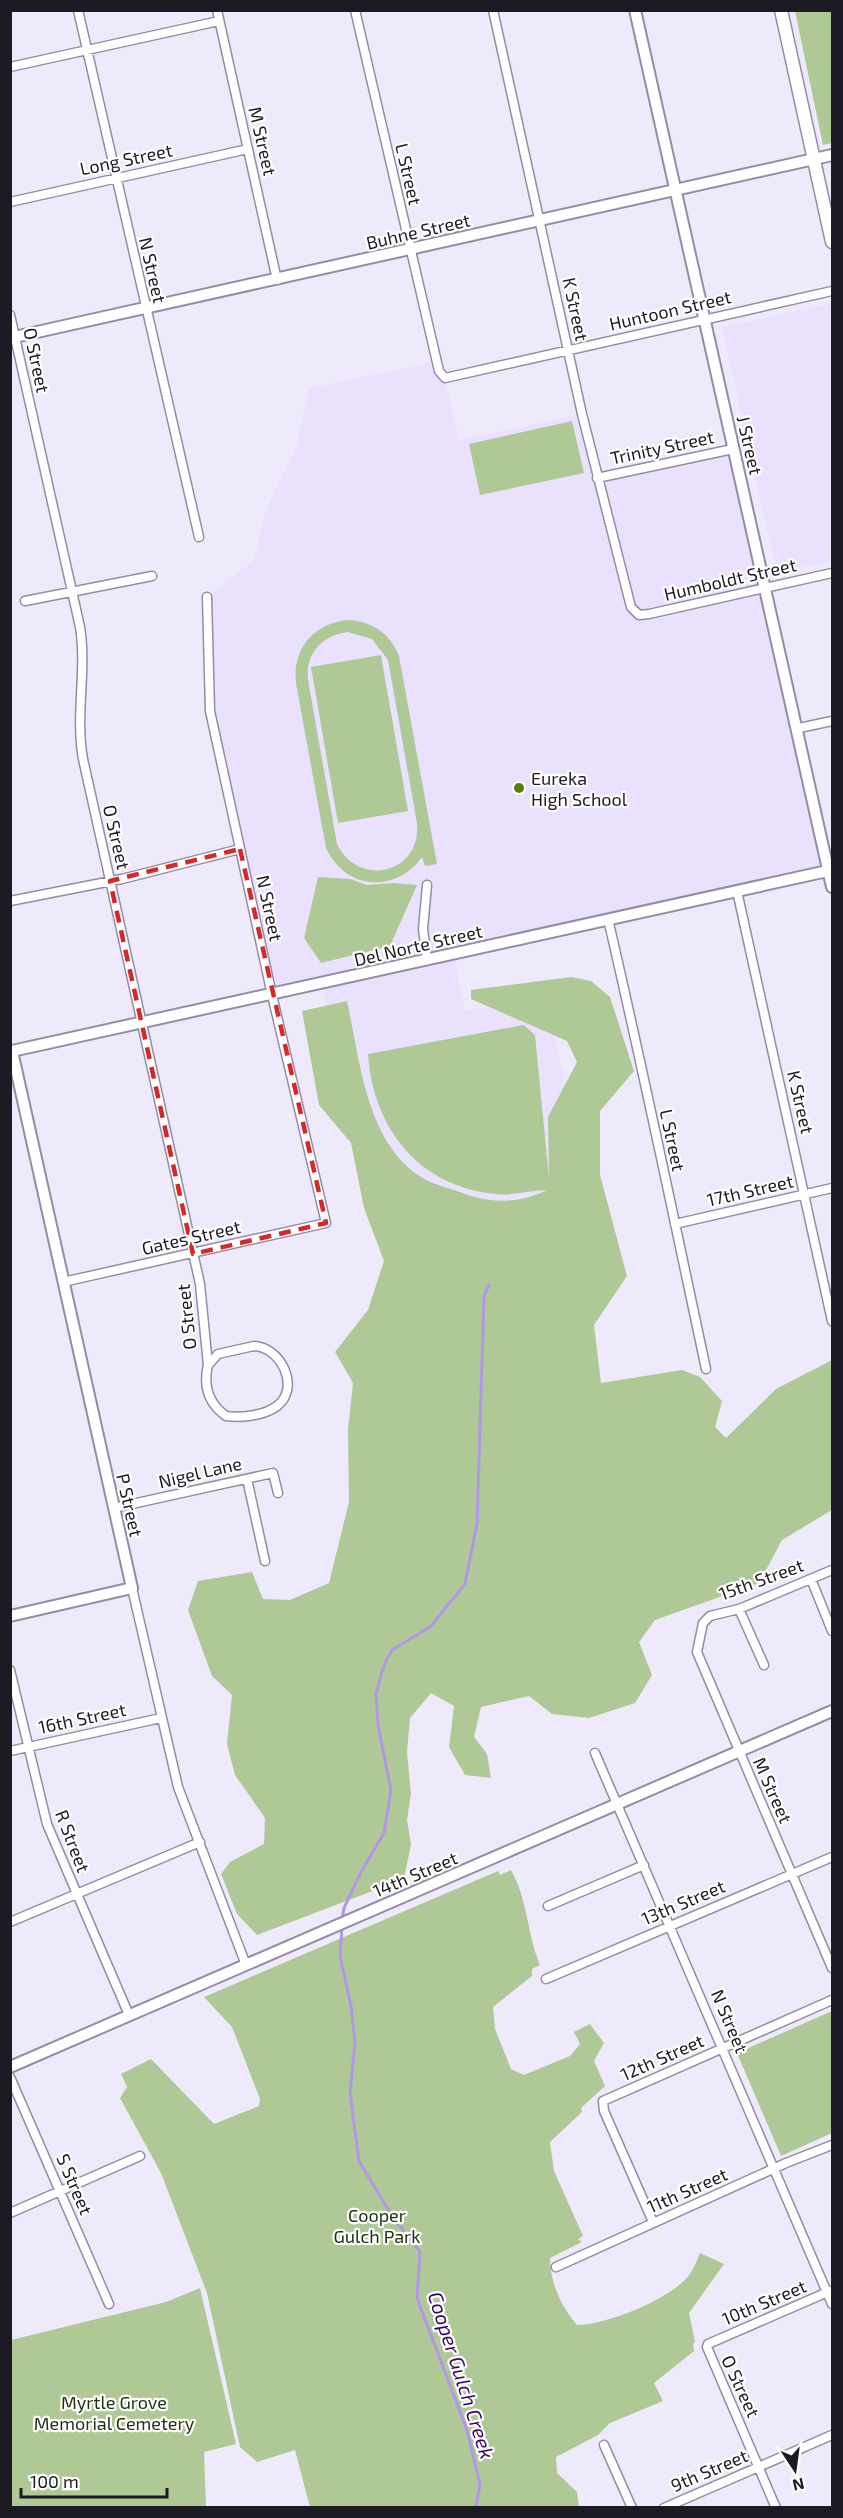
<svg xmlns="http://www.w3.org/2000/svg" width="843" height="2518" viewBox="0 0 843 2518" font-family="'Exo 2',sans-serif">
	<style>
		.built { fill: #eae1fe }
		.green { fill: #aec995; fill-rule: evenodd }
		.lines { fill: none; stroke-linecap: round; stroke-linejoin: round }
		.stream { stroke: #b396e7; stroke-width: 3 }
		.minor-casing { stroke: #948ba6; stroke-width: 11 }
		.tertiary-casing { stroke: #948ba6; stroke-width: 14 }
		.secondary-casing { stroke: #948ba6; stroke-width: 15 }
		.minor { stroke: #fff; stroke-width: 8 }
		.tertiary { stroke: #fff; stroke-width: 10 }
		.secondary { stroke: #fff; stroke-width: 12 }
		.marked { fill: none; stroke: #d62828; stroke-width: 4.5; stroke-dasharray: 12 8; stroke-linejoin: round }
		.poi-dot { fill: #537f07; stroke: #fff; stroke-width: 2 }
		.labels { text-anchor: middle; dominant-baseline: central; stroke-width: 4.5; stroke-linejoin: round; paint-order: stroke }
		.street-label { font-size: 18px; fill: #1e1a24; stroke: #fff }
		.poi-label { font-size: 18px; fill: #1e1a24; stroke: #fff; text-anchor: start }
		.park-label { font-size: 18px; fill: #22320f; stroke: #fff }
		.water-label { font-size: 20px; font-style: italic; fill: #380366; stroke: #fff }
	</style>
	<rect width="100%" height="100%" fill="#efeafb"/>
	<!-- built -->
	<path class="built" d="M831 303 832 561 777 573 722 327Z
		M436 362 445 378 459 440 582 414 598 478 733 449 829 871 454 955 465 1010 545 997 593 1207 386 1255 322 984 272 995 210 711 207 597 254 560 266 510 297 445 309 388Z"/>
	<!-- green -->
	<path class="green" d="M795 11H832V143L823 145Z
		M572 421 584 473 480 495 469 444Z
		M348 620C372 621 390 633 399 656L437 864 425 866 422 857C396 894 345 890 326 848L296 683C292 649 314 623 348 620ZM348 632 372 639 388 660 417 823C422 873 359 889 337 844L308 680C305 654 322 635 348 632Z
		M381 655 408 811 338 823 311 667Z
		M318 877 350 879 367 885 394 883 417 885 390 946 321 963 304 938Z
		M571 977 591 981 610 997 634 1071 600 1111V1175L627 1276 594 1325 601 1383 682 1370 700 1377 722 1401 715 1427 726 1438 776 1389 832 1360V1510L782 1540 759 1583 655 1620 639 1642 652 1675 635 1703 589 1718 552 1714 529 1696 481 1707 474 1737 487 1754 491 1778 465 1775 449 1747 454 1706 431 1693 410 1718 407 1752 411 1793 407 1820 411 1844 404 1879 257 1935 237 1914 221 1874 230 1862 264 1844 265 1818 235 1775 227 1744 232 1695 212 1676 188 1610 198 1581 252 1572 263 1599 290 1600 329 1583 349 1502 348 1430 353 1383 335 1352 368 1310 384 1261 364 1208 351 1143 319 1105 302 1011 347 1001C360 1060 366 1142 421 1177 432 1184 448 1188 460 1192 489 1204 519 1204 547 1190 531 1190 513 1196 496 1194 419 1187 373 1128 368 1054L524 1025 535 1035 549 1178 548 1117 577 1062 567 1041 471 999V990Z
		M511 1870C528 1900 527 1935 540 1965L532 1969V1976L493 2007 495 2029 511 2069 524 2075 570 2056 580 2044 574 2032 590 2024 604 2043 594 2061 605 2086 581 2108 582 2112 550 2142 554 2171 583 2236 578 2239 582 2242 550 2258C550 2282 561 2307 577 2325 606 2325 672 2299 690 2274 694 2268 697 2260 700 2253L724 2264 689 2313 695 2342 693 2344 694 2351 654 2383 663 2401 610 2423 598 2435 556 2457 557 2473 577 2492 579 2507H310L295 2450 257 2462 240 2447 207 2293 161 2173 120 2098 127 2087 121 2074 151 2059 214 2124 259 2106 260 2099 232 2027 204 1997 498 1871 500 1875Z
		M832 2011V2133L781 2156 737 2053Z
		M200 2288 236 2444 204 2452 206 2507H11V2340L166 2302Z"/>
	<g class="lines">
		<!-- stream -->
		<path class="stream" d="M342 1920 344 1908 361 1872 384 1833 391 1790 378 1725 376 1694 384 1665 392 1650 430 1627 465 1584 477 1524 484 1296 489 1285
			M342 1927 340 1956 351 2006 355 2043 350 2093 359 2161 392 2216 420 2252 417 2298 467 2430 480 2484 476 2508"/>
		<!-- minor casing -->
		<g class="minor-casing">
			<path id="minor" d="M78 10 199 537
				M217 10 277 280
				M355 10 439 371 445 378 832 291
				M493 10 582 414 631 607 639 615 649 614 832 573
				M10 67 219 21
				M10 202 248 149
				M10 315 80 627C87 671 75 715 83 759L200 1284 208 1365
				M597 478 733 449
				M25 601 152 576
				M799 728 832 721
				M737 891 832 1321
				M10 901 122 879 240 849
				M608 919C643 1069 674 1219 706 1369
				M427 960 423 929 427 885
				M675 1224 832 1188
				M63 1282 326 1223 272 995 210 711 207 597
				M254 1346C281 1347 301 1388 277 1406 264 1416 240 1418 226 1416 208 1403 203 1386 208 1365L218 1354Z
				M247 1479 265 1561
				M114 1508 273 1473 278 1493
				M832 1570 739 1609 710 1616 703 1623 697 1652 832 1968
				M811 1579 832 1631
				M132 1588 178 1787 246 1965
				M739 1609 764 1665
				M10 1670 47 1824 129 2015
				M10 1751 161 1718
				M595 1753 832 2304
				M548 1906 644 1865
				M10 1922 200 1842
				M546 1979 832 1857
				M10 2077 109 2304
				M10 2213 140 2156
				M653 2222 604 2111 603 2101 832 2000
				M556 2267 786 2163 832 2145
				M604 2445 632 2508
				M664 2508 832 2435
				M776 2508 707 2347 708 2344 830 2291"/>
		</g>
		<!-- tertiary casing -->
		<g class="tertiary-casing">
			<path id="tertiary" d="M635 10 832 887
				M10 338 832 155
				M10 1616 132 1588 12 1051 832 870
				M10 2067 832 1711"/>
		</g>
		<!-- secondary casing -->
		<g class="secondary-casing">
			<path id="secondary" d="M781 10 832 242"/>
		</g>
		<!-- minor -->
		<use href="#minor" class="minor"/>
		<!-- tertiary -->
		<use href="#tertiary" class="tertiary"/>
		<!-- secondary -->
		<use href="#secondary" class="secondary"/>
	</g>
	<!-- marked area -->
	<path class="marked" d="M240 849 326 1223 193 1254 110 881Z"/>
	<!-- markers -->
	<circle class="poi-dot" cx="519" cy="788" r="6"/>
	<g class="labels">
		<!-- street labels -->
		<g class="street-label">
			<text transform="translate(263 141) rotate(77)">M Street</text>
			<text transform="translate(126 159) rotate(-12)">Long Street</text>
			<text transform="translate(409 174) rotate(77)">L Street</text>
			<text transform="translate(418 231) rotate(-13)">Buhne Street</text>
			<text transform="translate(153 270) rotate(77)">N Street</text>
			<text transform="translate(576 309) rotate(78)">K Street</text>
			<text transform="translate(670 310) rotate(-13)">Huntoon Street</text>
			<text transform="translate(37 360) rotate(78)">O Street</text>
			<text transform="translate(750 445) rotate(77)">J Street</text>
			<text transform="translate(662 447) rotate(-12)">Trinity Street</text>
			<text transform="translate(730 579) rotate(-13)">Humboldt Street</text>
			<text transform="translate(117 837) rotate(77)">O Street</text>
			<text transform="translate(270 908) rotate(78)">N Street</text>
			<text transform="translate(418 945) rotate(-13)">Del Norte Street</text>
			<text transform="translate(801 1102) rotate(77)">K Street</text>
			<text transform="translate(673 1140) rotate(78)">L Street</text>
			<text transform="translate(750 1190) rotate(-13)">17th Street</text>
			<text transform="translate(191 1237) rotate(-13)">Gates Street</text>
			<text transform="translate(186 1317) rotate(-96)">O Street</text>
			<text transform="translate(200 1472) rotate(-13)">Nigel Lane</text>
			<text transform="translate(130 1505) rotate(77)">P Street</text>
			<text transform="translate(761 1579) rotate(-20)">15th Street</text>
			<text transform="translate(82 1718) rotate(-12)">16th Street</text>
			<text transform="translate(773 1790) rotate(66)">M Street</text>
			<text transform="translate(73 1841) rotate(69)">R Street</text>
			<text transform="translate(415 1874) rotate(-23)">14th Street</text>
			<text transform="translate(683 1902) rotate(-23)">13th Street</text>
			<text transform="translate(730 2021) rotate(67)">N Street</text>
			<text transform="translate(662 2057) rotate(-24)">12th Street</text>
			<text transform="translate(75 2184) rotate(67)">S Street</text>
			<text transform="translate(687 2190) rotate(-24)">11th Street</text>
			<text transform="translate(764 2302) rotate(-23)">10th Street</text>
			<text transform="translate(741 2386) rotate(65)">O Street</text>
			<text transform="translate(709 2470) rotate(-23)">9th Street</text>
		</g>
		<!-- poi labels -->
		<g class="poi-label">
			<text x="531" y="778">Eureka<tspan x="531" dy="21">High School</tspan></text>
		</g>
		<!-- park labels -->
		<g class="park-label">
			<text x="377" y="2215">Cooper<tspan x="377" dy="21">Gulch Park</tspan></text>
			<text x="114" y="2402">Myrtle Grove<tspan x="114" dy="21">Memorial Cemetery</tspan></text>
		</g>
		<!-- water labels -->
		<g class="water-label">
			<text transform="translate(462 2375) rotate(72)">Cooper Gulch Creek</text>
		</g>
	</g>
	<!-- border -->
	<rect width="843" height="2518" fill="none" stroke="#1e1a24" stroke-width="24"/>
	<!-- north arrow -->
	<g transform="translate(795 2470) rotate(167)" stroke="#ffffff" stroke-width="4.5" paint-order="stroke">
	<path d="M0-4.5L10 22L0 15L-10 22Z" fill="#1e1a24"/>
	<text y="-9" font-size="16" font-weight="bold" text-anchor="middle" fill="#1e1a24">N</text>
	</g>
	<!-- scale -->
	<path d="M21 2488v9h146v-9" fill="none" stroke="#1e1a24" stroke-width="3"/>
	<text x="30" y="2488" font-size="18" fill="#1e1a24" stroke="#ffffff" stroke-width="4.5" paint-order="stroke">100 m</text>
</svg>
